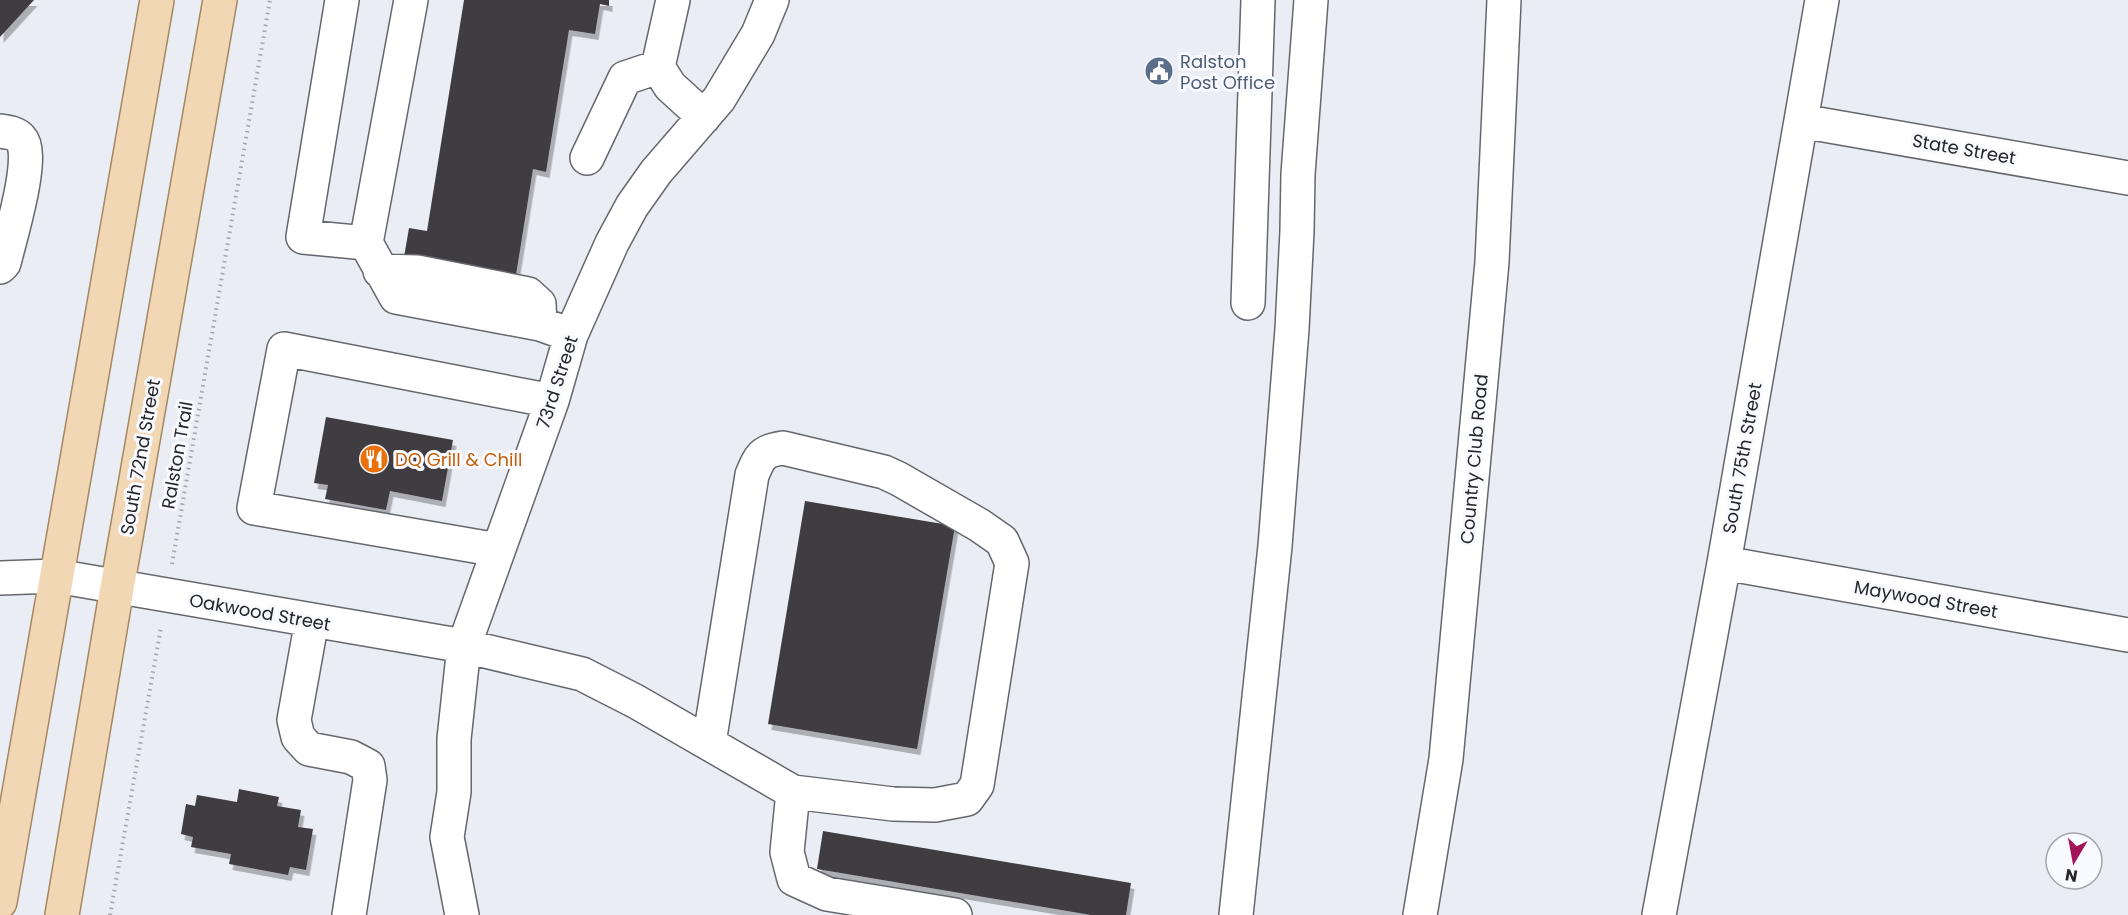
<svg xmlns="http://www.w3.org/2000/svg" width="2128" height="915" viewBox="0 0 2128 915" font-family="Poppins,sans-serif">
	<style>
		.building { fill: #413d43; filter: url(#shadow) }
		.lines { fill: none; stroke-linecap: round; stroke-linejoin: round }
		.minor-casing { stroke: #66676e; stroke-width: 36 }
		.major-casing { stroke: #a48862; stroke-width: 36 }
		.path { stroke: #a4a5ab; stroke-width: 4; stroke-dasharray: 1.5 4.5; stroke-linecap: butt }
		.minor { stroke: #fff; stroke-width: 33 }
		.major { stroke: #f1d7b3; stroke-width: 33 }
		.labels { text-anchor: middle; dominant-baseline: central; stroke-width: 6; stroke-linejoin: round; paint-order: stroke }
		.service-label { font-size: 18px; fill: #4e5e75; stroke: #f9faff; text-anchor: start }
		.street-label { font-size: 18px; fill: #262629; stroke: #f9faff }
		.food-label { font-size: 18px; fill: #c56008; stroke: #f9faff; text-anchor: start }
	</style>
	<defs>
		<filter id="shadow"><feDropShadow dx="3.5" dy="6" stdDeviation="0" flood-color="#0004"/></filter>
	</defs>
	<rect width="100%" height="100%" fill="#ebedf5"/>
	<!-- building -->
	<path class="building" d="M0 0H34L0 37Z
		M464 0H609V6L600 4 595 34 569 30 546 172 533 169 516 275 404 257 409 228 427 231Z
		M326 417 453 440 442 501 390 491 386 510 325 499 328 485 314 483Z
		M805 501 955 526 917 749 768 724Z
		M239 789 279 797 277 806 301 810 298 827 313 829 306 870 290 867 288 875 229 864 231 854 191 847 193 837 181 834 186 804 195 806 197 795 237 802Z
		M823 831 1131 883 1126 915H1091L817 869Z"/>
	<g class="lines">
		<!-- minor casing -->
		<g class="minor-casing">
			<path id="minor" d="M342 0 303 237 366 243
				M411 0 366 243 396 297 540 324 571 335
				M673 0 658 67 670 86 704 117
				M1801 121 2128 178
				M0 131C8 132 16 133 21 139 36 155 9 241 4 263L0 267
				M587 158 625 78 658 67
				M380 271 417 272 528 294 539 304 540 324
				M1248 303 1258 0
				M498 550 254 508 284 349 552 401
				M1724 563 2128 635
				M0 578 56 576 464 646 582 674 635 701 793 792 787 852 794 879 827 894 955 915
				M312 620 294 720 298 737 309 749 351 757 368 766 370 780 349 915
				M709 743 752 475C760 456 762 451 783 448L884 472 899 479 979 525 1002 541 1012 563 977 785 967 799 935 805 893 804 793 792
				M462 915 447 837 454 792V739L464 646 552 401 571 335 612 243 632 206 656 172 719 99 758 34 772 0
				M1236 915 1275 546 1292 329 1297 231 1298 174 1311 0
				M1420 915 1446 759 1492 262 1504 0
				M1659 915 1724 563 1822 0"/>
		</g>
		<!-- major casing -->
		<g class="major-casing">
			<path id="major" d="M0 902 157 0
				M62 915 117 588 220 0"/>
		</g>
		<!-- path -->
		<path class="path" d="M172 564 270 0
			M110 915 161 627"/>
		<!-- minor -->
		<use href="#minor" class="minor"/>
		<!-- major -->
		<use href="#major" class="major"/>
	</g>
	<!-- icons -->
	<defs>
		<g id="civic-disc" transform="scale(1.5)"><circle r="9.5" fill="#5c6f8a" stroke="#f9faff"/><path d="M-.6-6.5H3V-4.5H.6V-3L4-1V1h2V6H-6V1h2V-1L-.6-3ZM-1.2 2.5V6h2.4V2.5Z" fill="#fff"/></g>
		<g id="restaurant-disc" transform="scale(1.5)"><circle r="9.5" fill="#e8710a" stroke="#f9faff"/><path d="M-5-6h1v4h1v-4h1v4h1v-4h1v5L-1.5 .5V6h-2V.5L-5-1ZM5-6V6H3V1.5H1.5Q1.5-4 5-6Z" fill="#fff"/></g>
	</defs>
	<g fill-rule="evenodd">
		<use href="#civic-disc" x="1159" y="71"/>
		<use href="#restaurant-disc" x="374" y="459"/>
	</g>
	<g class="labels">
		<!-- service labels -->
		<g class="service-label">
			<text x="1180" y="61">Ralston<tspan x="1180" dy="21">Post Office</tspan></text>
		</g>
		<!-- street labels -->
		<g class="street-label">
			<text transform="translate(1964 149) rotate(10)">State Street</text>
			<text transform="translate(557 382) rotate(-72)">73rd Street</text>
			<text transform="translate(177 455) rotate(-80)">Ralston Trail</text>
			<text transform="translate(140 457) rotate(-80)">South 72nd Street</text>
			<text transform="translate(1742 458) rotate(-80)">South 75th Street</text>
			<text transform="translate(1474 459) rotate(-85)">Country Club Road</text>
			<text transform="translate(1926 599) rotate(10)">Maywood Street</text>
			<text transform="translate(260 612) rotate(10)">Oakwood Street</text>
		</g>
		<!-- food labels -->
		<g class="food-label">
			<text x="395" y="459">DQ Grill &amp; Chill</text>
		</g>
	</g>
	<!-- north arrow -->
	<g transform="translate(2074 861) rotate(190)"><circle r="28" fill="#f9faff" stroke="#a5a5a9" stroke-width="1.5"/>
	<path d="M0-4.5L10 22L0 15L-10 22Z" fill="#a31357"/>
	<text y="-9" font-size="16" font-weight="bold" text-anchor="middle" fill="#262629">N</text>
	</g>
</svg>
